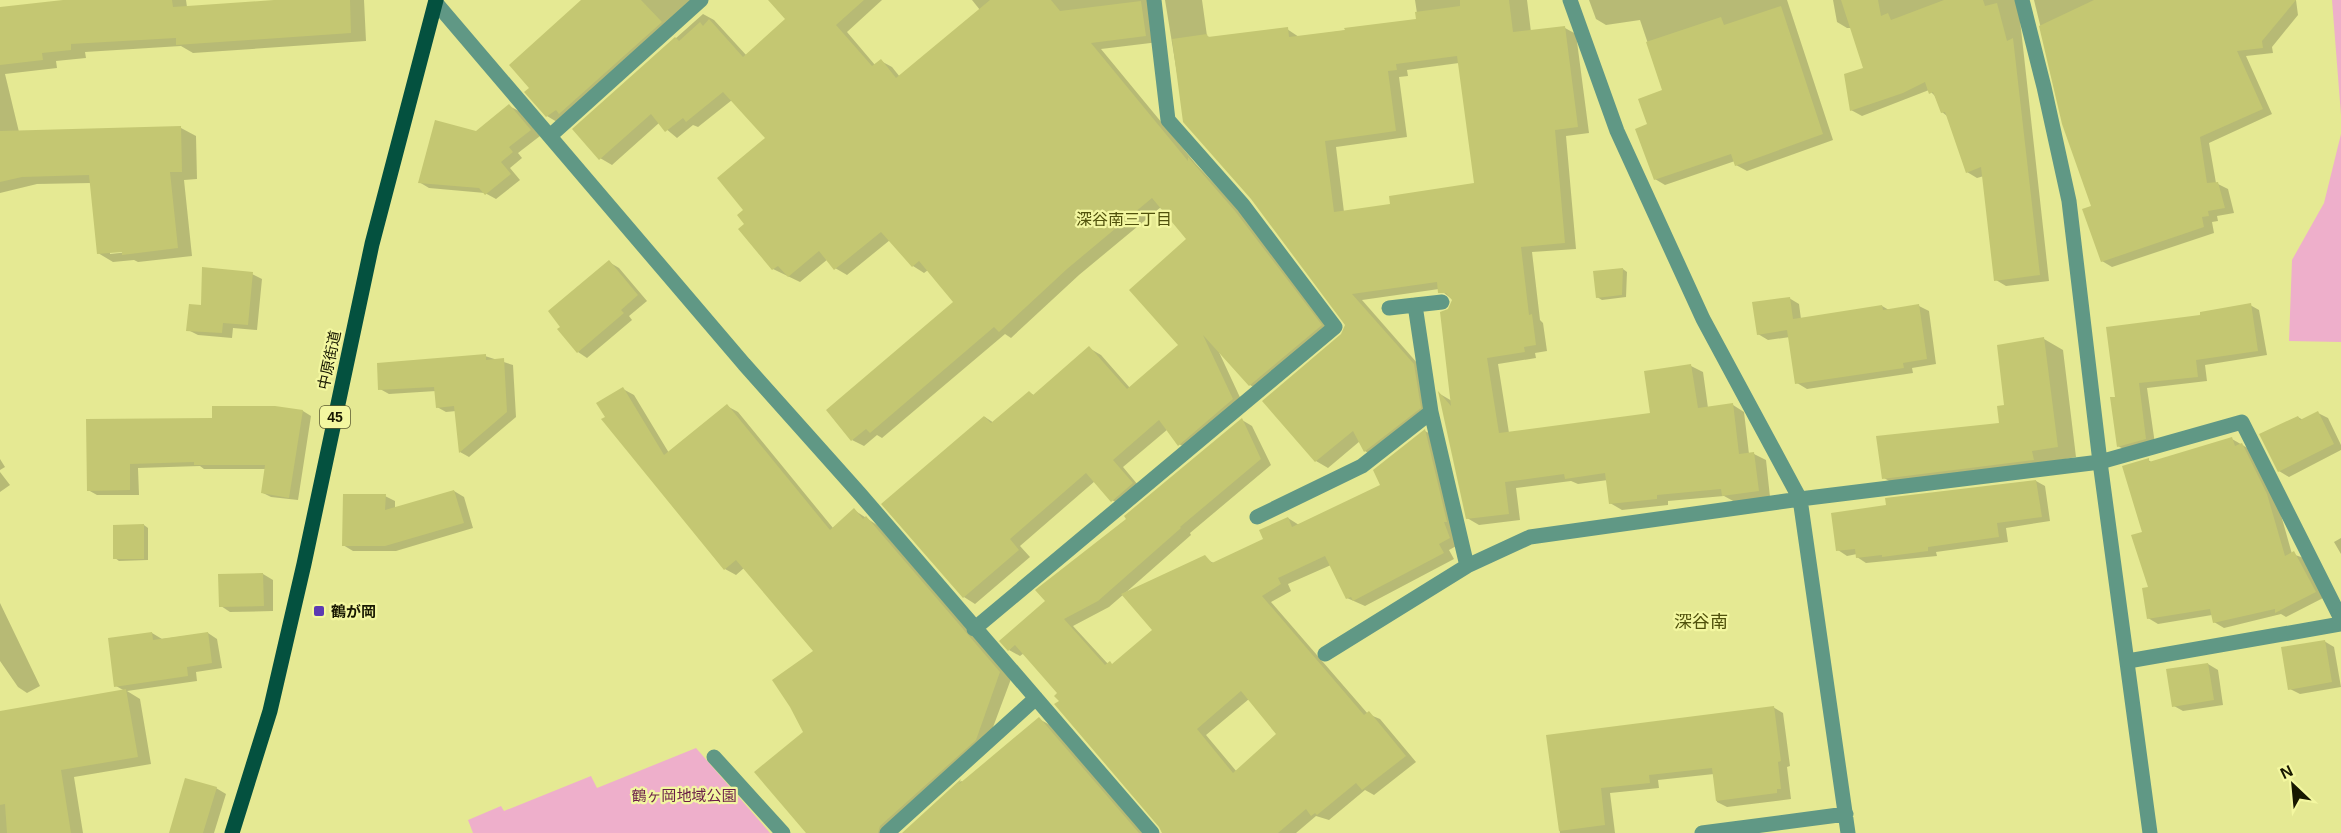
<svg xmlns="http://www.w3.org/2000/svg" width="2341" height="833" viewBox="0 0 2341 833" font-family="Arial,'Noto Sans JP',sans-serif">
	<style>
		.green { fill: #eeafcb }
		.shadow { fill: #0003; fill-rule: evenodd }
		.building { fill: #c4c772; fill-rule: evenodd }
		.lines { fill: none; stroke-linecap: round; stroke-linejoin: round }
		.street { stroke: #609885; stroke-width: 15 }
		.primary { stroke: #04513f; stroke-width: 15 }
		.poi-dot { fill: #5c3ab2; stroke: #f3f7a0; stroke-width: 2 }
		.labels { text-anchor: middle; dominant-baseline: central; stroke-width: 4.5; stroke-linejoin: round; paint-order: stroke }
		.shield { fill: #f3f7a0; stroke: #595a30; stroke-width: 1.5 }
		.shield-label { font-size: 14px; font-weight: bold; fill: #171700 }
		.street-label { font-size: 15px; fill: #171700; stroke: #f3f7a0 }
		.poi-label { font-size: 15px; font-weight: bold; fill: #171700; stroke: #f3f7a0; text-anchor: start }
		.park-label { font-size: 15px; fill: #691d47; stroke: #f3f7a0 }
		.neighbourhood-label { font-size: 16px; fill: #50510b; stroke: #f3f7a0 }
		.quarter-label { font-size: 18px; fill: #50510b; stroke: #f3f7a0 }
	</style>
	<rect width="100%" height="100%" fill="#e5e993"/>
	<!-- green -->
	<path class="green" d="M2332 0H2341V115Z
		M2341 134V342L2289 341 2292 260 2324 203Z
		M696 748 770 833H473L468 820 501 806 504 811 591 776 597 788Z"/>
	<!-- shadow -->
	<path class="shadow" d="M76 0H186L187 7 298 0H364L366 41 193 53 181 46 85 52 86 58 56 61 57 68 5 74 19 132 181 128 196 136 197 179 184 180 192 256 138 262 134 260 113 262 98 253 91 183 37 184 0 193V9ZM110 251 129 252 110 254Z
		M583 0H695L557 122 547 116 527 92 532 88Z
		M770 0H882L847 32 875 65 881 61 892 67 900 77 980 10 972 0H1159V42L1101 49 1195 163 1247 219 1332 333 1262 392 1250 385 1218 350 1244 406 1191 451 1179 444 1168 429 1123 467 1143 491 1124 507 1112 500 1095 481 1020 546 1030 557 975 604 964 597 985 417 994 423 1029 392 1035 396 1089 348 1101 355 1130 388 1180 346 1188 239 1161 207 1079 275 1011 338 1005 334 882 438 877 435 864 446 852 440 955 303 928 270 924 273 913 266 890 240 847 275 835 268 828 259 800 282 773 269 740 229 746 224 745 210 767 138 732 100 698 127 693 125 677 138 659 123 612 165 600 158 574 129 703 14 714 20 747 56 787 19Z
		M1165 0H1202L1207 36 1212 38 1287 29 1299 37 1418 20 1415 0H1527L1531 32 1565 28 1576 34 1589 133 1566 136 1576 249 1532 252 1540 320 1543 323 1547 351 1535 353 1536 358 1498 364 1509 433 1651 415 1691 366 1703 372 1708 408 1733 405 1744 412 1749 454H1754L1766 460 1770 497 1735 502 1724 496 1668 501V505L1622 510 1610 503 1608 480 1578 484 1571 481 1516 488 1520 520 1479 525 1467 518 1440 394 1452 401 1449 311 1453 300 1439 289 1362 300 1425 372 1432 414 1376 458 1365 451 1360 441 1328 468 1316 461 1264 401 1343 335 1346 325 1252 198 1185 122ZM1459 63 1475 184 1392 205 1344 212 1336 147 1407 137 1399 77 1408 76 1407 70Z
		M1589 0H1787L1833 140 1747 171 1736 165 1735 161 1665 185 1655 179 1649 125 1664 91 1640 20 1606 25 1596 19Z
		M1833 0H2026L2019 11 2049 281 2006 286 1996 280 1984 176 1977 178 1967 172 1947 116 1942 112 1935 96 1929 90 1862 116 1851 110 1864 69 1851 28H1847L1837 22Z
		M2034 0H2296L2298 15 2272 47 2273 53 2246 56 2272 114 2209 143 2216 183 2228 189 2234 213 2217 216 2218 221 2212 222 2214 233 2112 267 2102 261 2093 206 2064 123Z
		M509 106 519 111 540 136 518 153 522 158 510 168 520 180 496 199 485 193 429 188 419 182Z
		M609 262 619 268 647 301 629 316 632 320 587 358 578 352Z
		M1623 269 1627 272 1626 297 1602 300 1597 297Z
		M252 274 262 279 257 330 233 328 232 338 198 335 188 330 202 307Z
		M1789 298 1799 304 1801 319 1882 306 1889 310 1919 306 1929 311 1936 364 1912 368 1913 373 1807 389 1797 383 1790 337 1768 340 1758 334Z
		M2250 305 2259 310 2267 355 2205 365 2207 381 2147 388 2155 444 2127 451 2118 446 2116 398 2202 316Z
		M2044 339 2063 350 2076 457 1903 489 1884 478 2001 425 2006 406Z
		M485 356 513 365 516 417 469 457 460 452 456 411 446 412 437 407 436 391 389 394 380 389Z
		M623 389 634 395 669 453 727 406 738 412 833 528 854 510 877 525 1011 679 986 746 890 833H812L805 733 815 652 744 568 736 575 725 569Z
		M303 411 311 416 298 500 271 497 263 493 266 469H204L200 466 138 468 139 495H97L88 490 87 420 214 419Z
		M2318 413 2328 418 2341 445V450L2289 477 2279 471 2298 417 2303 420Z
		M1242 420 1252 426 1271 465 1190 533 1191 535 1124 594 1207 560 1214 563 1265 540 1288 518 1299 525 1382 486 1425 431 1436 437 1460 544 1449 550 1454 559 1365 606 1347 598 1331 565 1288 584 1291 591 1271 602 1368 714 1380 719 1416 762 1374 795 1365 790 1329 820 1316 816 1296 833H1162L1161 826 1061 701 1059 693 1024 653 1020 656 1009 650 1047 601 1129 519ZM1124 594 1154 630 1113 665 1108 664 1073 626 1109 607ZM1249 699 1278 734 1237 772 1206 735Z
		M2232 439 2251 450 2277 501 2292 554 2304 558 2325 597 2286 617 2281 614 2224 628 2214 622 2212 615 2158 624 2148 618 2150 589 2143 533 2148 460 2153 463Z
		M0 459 5 467 0 470Z
		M0 472 10 485 0 492Z
		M2036 481 2045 486 2050 521 2006 528 2008 542 1936 552 1937 556 1866 563 1857 557V554L1847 556 1838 550Z
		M454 491 464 497 473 528 396 551H353L343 545 385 496 395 501V509Z
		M144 525 148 528V560L119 561 115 558Z
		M2341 538V554L2334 542Z
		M263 574 273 580V611L230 612 221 606Z
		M0 603 40 686 27 693 18 687 0 661Z
		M152 633 162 639 208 633 217 639 222 668 196 672 197 681 127 691 140 699 151 764 74 777 83 833H0V741L125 691 116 686Z
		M2324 641 2334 647 2341 687 2300 694 2290 689Z
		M2208 664 2218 670 2223 705 2183 711 2174 706Z
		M1773 707 1783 713 1790 766 1787 767 1791 799 1727 807 1717 802 1714 774 1658 780 1659 788 1610 793 1615 833H1560L1547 736Z
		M1039 719 1050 725 1143 833H904L961 781 963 782Z
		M216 788 226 794 214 833H180Z"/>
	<!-- building -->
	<path class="building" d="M63 0H172L173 7 274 0H350L351 33 176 45V38L71 44V50L42 53 43 60 0 65V7Z
		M581 0H641L662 22 559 114 556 110 546 117 524 92 529 88 509 65Z
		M768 0H864L836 25 872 66 881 59 896 78 990 0H1051L1060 11 1141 1 1146 36 1091 43 1188 161V157L1235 211 1322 325 1249 386 1203 335 1233 399 1178 446 1159 420 1113 460 1133 483 1111 502 1086 473 1010 539 1019 550 963 598 881 504 984 416 991 423 1029 391 1033 395 1089 346 1127 389 1178 345 1129 290 1186 239 1152 198 1067 269 999 332 994 327 870 433 866 429 851 441 826 410 953 302 919 261 912 267 881 232 834 270 819 251 788 277 778 266 772 270 738 229 744 224 737 215 743 210 717 178 765 138 723 92 686 122 683 118 665 132 651 114 599 160 572 129 675 37 679 41 700 22 703 26 709 19 743 57 785 19Z
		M1460 0H1509L1513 32 1565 26 1578 127 1555 130 1565 243 1521 247 1529 315 1532 314 1536 345 1524 347 1525 352 1487 358 1499 433 1650 413 1644 371 1691 364 1698 408 1733 403 1739 454 1754 452 1759 491 1722 496 1721 489 1657 495V499L1609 504 1605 473 1565 479 1564 474 1505 482 1509 514 1466 519 1438 391 1451 406 1440 312 1448 309 1452 300 1446 293H1438L1437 282 1352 294 1414 364 1421 408 1364 452 1353 431 1315 462 1262 401 1341 334 1345 325 1251 199 1183 122 1172 39 1207 34 1208 37 1288 27 1289 37 1345 30 1344 28 1416 19 1415 12 1460 6ZM1457 56 1474 183 1389 196 1390 204 1334 212 1325 141 1396 131 1388 71 1397 70 1396 64Z
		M1841 0H1878L1881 16 1888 13 1891 20 1944 0H1983L1985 6 1997 3 2007 41 2013 38 2040 275 1994 281 1981 167 1966 173 1945 112 1941 113 1933 92 1929 94 1925 82 1903 93 1850 111 1844 74 1863 68Z
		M2094 0H2296L2262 41 2263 48 2237 51 2263 109 2200 137 2207 183 2218 182 2225 208 2208 211 2209 216 2202 217 2204 227 2101 262 2082 209 2091 206 2062 124 2039 26Z
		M1781 6 1823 134 1735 166 1731 154 1654 180 1635 129 1647 124 1638 99 1662 90 1646 42 1721 17 1724 25Z
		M509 104 531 130 509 147 513 152 501 162 511 174 485 195 479 188 418 183 435 120 476 131Z
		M181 126 182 172H170L178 248 122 255V252L97 254 89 175 22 177 0 182V131Z
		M609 260 638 295 621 310 624 313 577 353 557 329 560 327 548 311Z
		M202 267 253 272 248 325 223 323 222 333 186 331 189 304 201 305Z
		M1623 268 1622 295 1596 298 1593 271Z
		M1790 297 1793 319 1882 305 1883 310 1919 304 1927 359 1903 363 1904 368 1795 384 1787 330 1757 335 1752 302Z
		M2251 303 2258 351 2196 360 2198 377 2139 383 2146 439 2117 447 2110 397H2115L2106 327 2200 315V312Z
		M2044 337 2058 447 2032 451 2034 460 1882 479 1876 436 1999 423 1997 406 2004 405 1997 345Z
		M486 354V360L504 358 507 412 459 453 454 406 436 408 434 387 378 390 377 363Z
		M623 387 664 455 727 404 830 530 854 508 863 519 866 516 1000 672 976 740 880 826 878 833H806L754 772 803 732 790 707 772 680 813 651 736 560 724 570 601 419 605 417 596 403Z
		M212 406H275L303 410 289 498 261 493 265 465H194V462L130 464V490L87 491 86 419 212 418Z
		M2318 411 2334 444 2278 472 2259 434 2298 416 2300 420Z
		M1242 418 1261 459 1180 527 1181 528 1098 601 1064 619 1105 665 1110 661 1112 664 1152 630 1121 594 1205 555 1212 563 1263 539 1259 530 1288 517 1292 527 1380 485 1373 470 1425 429 1447 522H1444L1450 538 1439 544 1444 553 1353 601 1351 597 1346 599 1325 556 1278 578 1281 584 1262 596 1364 715 1369 711 1406 756 1362 790 1356 783 1317 815 1315 813 1311 816 1306 809 1278 833H1162L1159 827 1054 704 1059 701 1054 696 1057 693 1015 645 1008 651 999 641 1045 601 1035 590 1126 519 1124 516ZM1241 691 1276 734 1233 773 1197 729Z
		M2232 437 2235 446 2242 443 2267 494 2285 556 2294 551 2316 592 2275 613V609L2213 623 2210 609 2147 619 2142 588 2148 587 2131 535 2142 532 2122 466 2149 458V462Z
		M2036 480 2042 517 1997 523 1999 537 1928 547V551L1882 557V555L1856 558 1855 549 1836 551 1831 513 1886 505 1885 498Z
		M454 490 464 523 385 546H342L343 494H386L385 510Z
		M144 524V559H113V525Z
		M263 573 264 606 219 607 218 574Z
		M152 632 153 640 208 632 212 663 187 667 188 676 114 687 108 638Z
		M2325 640 2332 682 2288 690 2281 647Z
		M2208 663 2214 700 2172 707 2166 669Z
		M126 689 138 757 61 770 71 833H7L5 804 0 805V711Z
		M1774 706 1781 761 1778 762 1781 789H1777V793L1716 801 1712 768 1649 775 1650 783 1601 788 1605 825 1559 831 1546 735Z
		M1039 717 1139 833H902L961 779 959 784Z
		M185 778 217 787 203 833H169Z"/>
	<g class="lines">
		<!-- street -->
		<path class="street" d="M1570 0 1617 131 1703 319 1800 499 1848 833
			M2022 0 2044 87 2069 201 2100 462 2150 833
			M436 3 744 364 860 494 1152 833
			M550 136 701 0
			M1389 308 1415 305
			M1431 412 1467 566
			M1257 517 1362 466 1431 412 1415 305 1442 302
			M974 629 1335 327 1243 205 1168 120 1154 0
			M1325 654 1467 566 1530 537 1800 499 2100 462 2242 422 2341 619
			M2128 661 2341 624
			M714 757 783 833
			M887 833 1036 698
			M1702 833 1846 814"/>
		<!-- primary -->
		<path class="primary" d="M232 833 270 711 304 564 372 244 436 0"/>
	</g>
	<!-- markers -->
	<rect class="poi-dot" x="313" y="605" width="12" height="12" rx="3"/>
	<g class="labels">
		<!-- shield labels -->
		<rect class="shield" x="320" y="406" width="30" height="22" rx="4.5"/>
		<g class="shield-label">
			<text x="335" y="417">45</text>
		</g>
		<!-- street labels -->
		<g class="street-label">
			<text transform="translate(329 360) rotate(-78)">中原街道</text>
		</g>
		<!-- poi labels -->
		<g class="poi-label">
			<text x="331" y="611">鶴が岡</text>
		</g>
		<!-- park labels -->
		<g class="park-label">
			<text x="684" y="795">鶴ヶ岡地域公園</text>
		</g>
		<!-- neighbourhood labels -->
		<g class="neighbourhood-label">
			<text x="1124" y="219">深谷南三丁目</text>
		</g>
		<!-- quarter labels -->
		<g class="quarter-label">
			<text x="1701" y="622">深谷南</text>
		</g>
	</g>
	<!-- north arrow -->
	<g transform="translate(2293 785) rotate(334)" stroke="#f3f7a0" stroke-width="4.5" paint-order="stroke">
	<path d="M0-4.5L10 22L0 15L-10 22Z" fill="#171700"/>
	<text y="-9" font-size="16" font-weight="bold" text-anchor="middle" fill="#171700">N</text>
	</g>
</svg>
